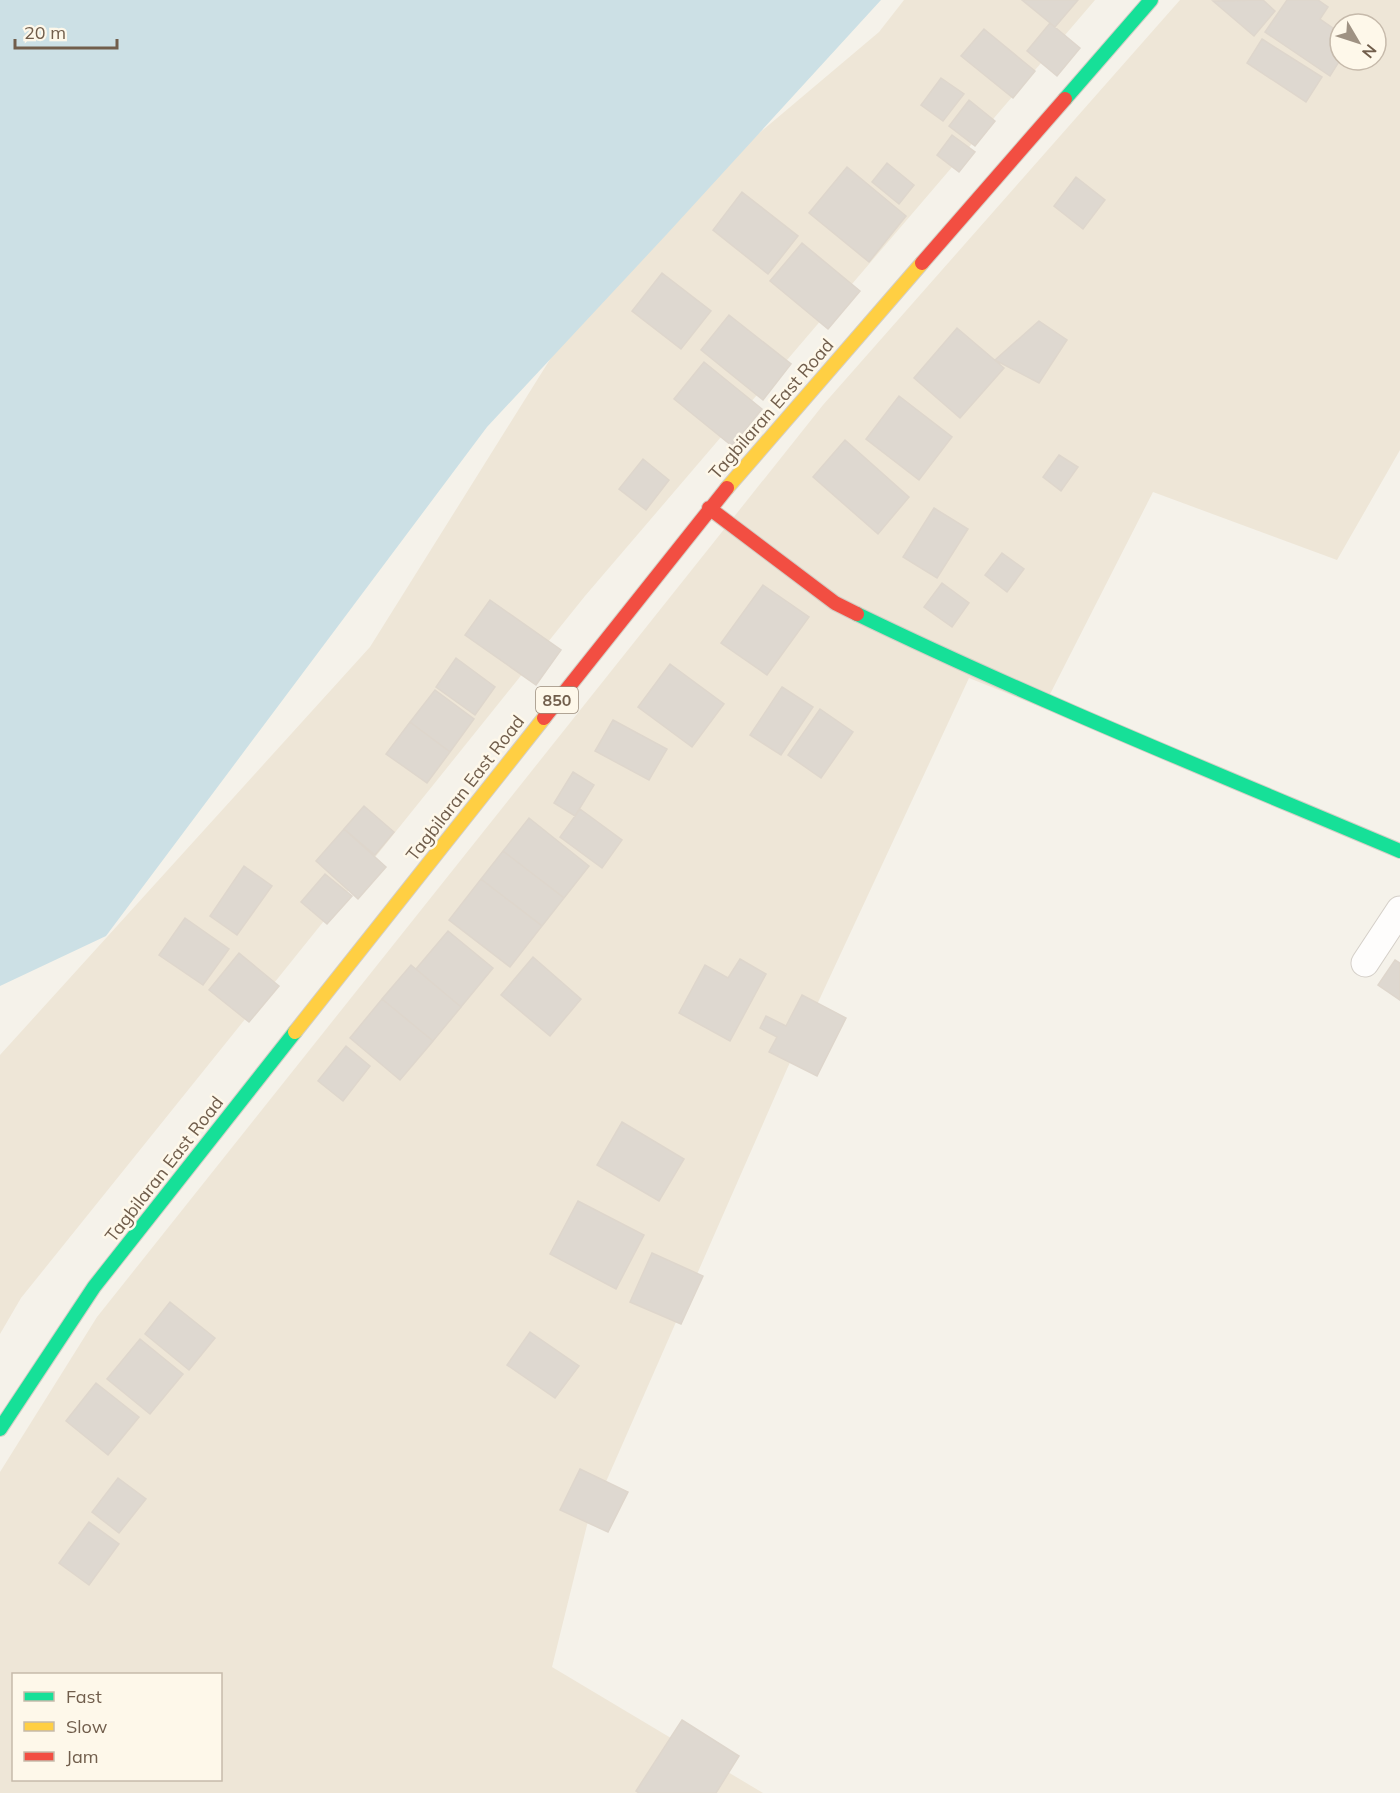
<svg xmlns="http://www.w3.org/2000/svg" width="1400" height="1793" viewBox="0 0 1400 1793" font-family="Mulish,sans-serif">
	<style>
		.residential { fill: #eee6d7; fill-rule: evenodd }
		.water { fill: #cce0e5 }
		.building { fill: #ded8d0; stroke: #ded6cc; stroke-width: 1.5 }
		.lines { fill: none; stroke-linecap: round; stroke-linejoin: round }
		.street-casing { stroke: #d4cfc8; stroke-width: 29 }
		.fast-casing { stroke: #d3cec5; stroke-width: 16 }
		.slow-casing { stroke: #d3cec5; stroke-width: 16 }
		.jam-casing { stroke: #d3cec5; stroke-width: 16 }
		.street { stroke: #fefdfc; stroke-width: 27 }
		.fast { stroke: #16e098; stroke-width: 14 }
		.slow { stroke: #ffcf43; stroke-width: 14 }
		.jam { stroke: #f24e42; stroke-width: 14 }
		.labels { text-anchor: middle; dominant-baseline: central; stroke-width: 5; stroke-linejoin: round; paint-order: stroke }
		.shield { fill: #fef8ea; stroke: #9b8c7b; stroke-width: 1.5 }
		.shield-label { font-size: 16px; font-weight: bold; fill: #715e4c }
		.street-label { font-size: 18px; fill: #715e4c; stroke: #fef8ea }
	</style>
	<rect width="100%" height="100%" fill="#f5f2ea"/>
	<!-- residential -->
	<path class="residential" d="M904 0H1095L585 596 21 1298 0 1334V1055L370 647 616 254 879 32Z
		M1180 0H1400V450L1337 560 1153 492 1043 708 969 678 787 1069 587 1525 552 1667 763 1793H0V1472L97 1317 823 405ZM1340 24H1376V60H1340ZM14 1674H220V1780H14Z"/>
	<!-- water -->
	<path class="water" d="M0 0H881L667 234 487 427 106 936 0 986Z"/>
	<!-- building -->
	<path class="building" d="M1022 0H1078L1055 27Z
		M1263 0 1275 11 1254 36 1213 1Z
		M1287 0H1318L1328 7 1320 19 1340 33V37L1334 46 1340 50V60L1330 76 1265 32Z
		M1050 23 1080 48 1057 76 1027 51Z
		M984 29 1035 71 1013 98 961 56Z
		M1262 39 1322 77 1306 102 1247 63Z
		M941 78 964 94 943 121 921 105Z
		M969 100 995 121 975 146 949 126Z
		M952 135 975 152 959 172 937 155Z
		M887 163 914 185 899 204 872 182Z
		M847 167 906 216 869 262 809 213Z
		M1076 177 1105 200 1083 229 1054 206Z
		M742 192 798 236 768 274 713 230Z
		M802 243 860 291 828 329 770 281Z
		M662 273 711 311 681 349 632 311Z
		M729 315 791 364 763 400 701 350Z
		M1039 321 1067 340 1039 383 995 360Z
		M957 328 1004 368 960 418 914 378Z
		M704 362 762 409 732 446 674 399Z
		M899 396 952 437 919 480 866 439Z
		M845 440 909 497 878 534 813 477Z
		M1059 455 1078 467 1061 491 1043 477Z
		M643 459 669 480 646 510 619 489Z
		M934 508 968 529 937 578 903 557Z
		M1002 553 1024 569 1007 592 985 575Z
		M942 583 969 603 952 627 924 607Z
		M763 585 809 617 767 675 721 643Z
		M490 600 561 650 536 685 465 635Z
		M456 658 495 687 475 715 436 687Z
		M670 664 724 704 692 747 638 707Z
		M782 687 813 707 781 755 750 735Z
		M435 690 474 719 450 752 410 722Z
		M820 709 853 732 821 778 788 755Z
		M613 720 667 749 649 780 595 751Z
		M410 722 450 752 427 783 386 754Z
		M573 772 594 785 575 816 554 803Z
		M364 806 394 832 375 855 344 829Z
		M580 809 622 840 602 868 560 837Z
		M529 818 589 866 564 898 503 851Z
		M344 829 386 867 358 899 316 861Z
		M503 851 564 898 542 926 481 879Z
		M244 866 272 886 237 935 210 916Z
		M325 874 352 896 327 924 301 902Z
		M481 879 542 926 510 967 449 920Z
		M185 918 229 949 203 985 159 955Z
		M448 931 493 968 461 1007 416 969Z
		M239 953 279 986 249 1022 209 990Z
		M533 957 581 999 550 1036 501 995Z
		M740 959 766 974 730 1041 679 1013 705 965 728 978Z
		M1395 960 1400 963V1000L1378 985Z
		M411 965 461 1007 433 1041 382 999Z
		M802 995 846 1018 817 1076 769 1052 777 1037 760 1028 766 1016 786 1026Z
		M382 999 433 1041 400 1080 350 1038Z
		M346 1046 370 1066 343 1101 318 1081Z
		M622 1122 684 1159 659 1201 597 1165Z
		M578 1201 644 1235 616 1289 550 1254Z
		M652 1253 703 1276 681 1324 630 1302Z
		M170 1302 215 1338 189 1370 145 1334Z
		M530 1332 579 1366 555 1398 507 1365Z
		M140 1339 183 1374 150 1414 107 1379Z
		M96 1383 139 1417 108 1455 66 1421Z
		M580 1469 628 1492 608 1532 560 1510Z
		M118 1478 146 1499 119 1533 92 1512Z
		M89 1522 119 1544 89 1585 59 1563Z
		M682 1720 739 1756 716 1793H639L636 1791Z"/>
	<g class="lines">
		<!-- street casing -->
		<g class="street-casing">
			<path id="street" d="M1365 963 1400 910"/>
		</g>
		<!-- fast casing -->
		<g class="fast-casing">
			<path id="fast" d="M1065 99 1151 0
				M857 614C1035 700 1218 774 1400 851
				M0 1429 94 1287 295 1032"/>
		</g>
		<!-- slow casing -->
		<g class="slow-casing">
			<path id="slow" d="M727 488 922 263
				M295 1032 544 718"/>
		</g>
		<!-- jam casing -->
		<g class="jam-casing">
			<path id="jam" d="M922 263 1065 99
				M709 508 835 603 857 614
				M544 718 727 488"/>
		</g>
		<!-- street -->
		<use href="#street" class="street"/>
		<!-- fast -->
		<use href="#fast" class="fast"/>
		<!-- slow -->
		<use href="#slow" class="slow"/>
		<!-- jam -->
		<use href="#jam" class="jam"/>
	</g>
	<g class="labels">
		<!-- shield labels -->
		<rect class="shield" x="536" y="687" width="42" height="26" rx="4.5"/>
		<g class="shield-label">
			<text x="557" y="700">850</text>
		</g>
		<!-- street labels -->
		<g class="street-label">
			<text transform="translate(771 409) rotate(-49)">Tagbilaran East Road</text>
			<text transform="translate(465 788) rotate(-52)">Tagbilaran East Road</text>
			<text transform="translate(164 1169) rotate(-52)">Tagbilaran East Road</text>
		</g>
	</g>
	<!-- legend -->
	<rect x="12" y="1673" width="210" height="108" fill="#fef8ea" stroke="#c6baab" stroke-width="1.5"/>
	<rect x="24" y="1692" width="30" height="9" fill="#16e098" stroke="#c6baab" stroke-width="1.5"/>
	<text x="66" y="1703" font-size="18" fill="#715e4c">Fast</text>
	<rect x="24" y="1722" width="30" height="9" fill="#ffcf43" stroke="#c6baab" stroke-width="1.5"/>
	<text x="66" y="1733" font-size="18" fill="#715e4c">Slow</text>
	<rect x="24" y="1752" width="30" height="9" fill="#f24e42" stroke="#c6baab" stroke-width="1.5"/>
	<text x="66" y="1763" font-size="18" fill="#715e4c">Jam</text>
	<!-- north arrow -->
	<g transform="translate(1358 42) rotate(129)"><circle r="28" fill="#fef8ea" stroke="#c6baab" stroke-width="1.5"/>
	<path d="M0-4.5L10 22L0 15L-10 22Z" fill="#9f9283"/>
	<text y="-9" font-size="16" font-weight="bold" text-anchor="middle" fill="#715e4c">N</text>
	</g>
	<!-- scale -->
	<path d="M15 39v9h102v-9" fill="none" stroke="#715e4c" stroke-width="3"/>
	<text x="24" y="39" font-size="18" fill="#715e4c" stroke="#fef8ea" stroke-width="4.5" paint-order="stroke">20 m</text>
</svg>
